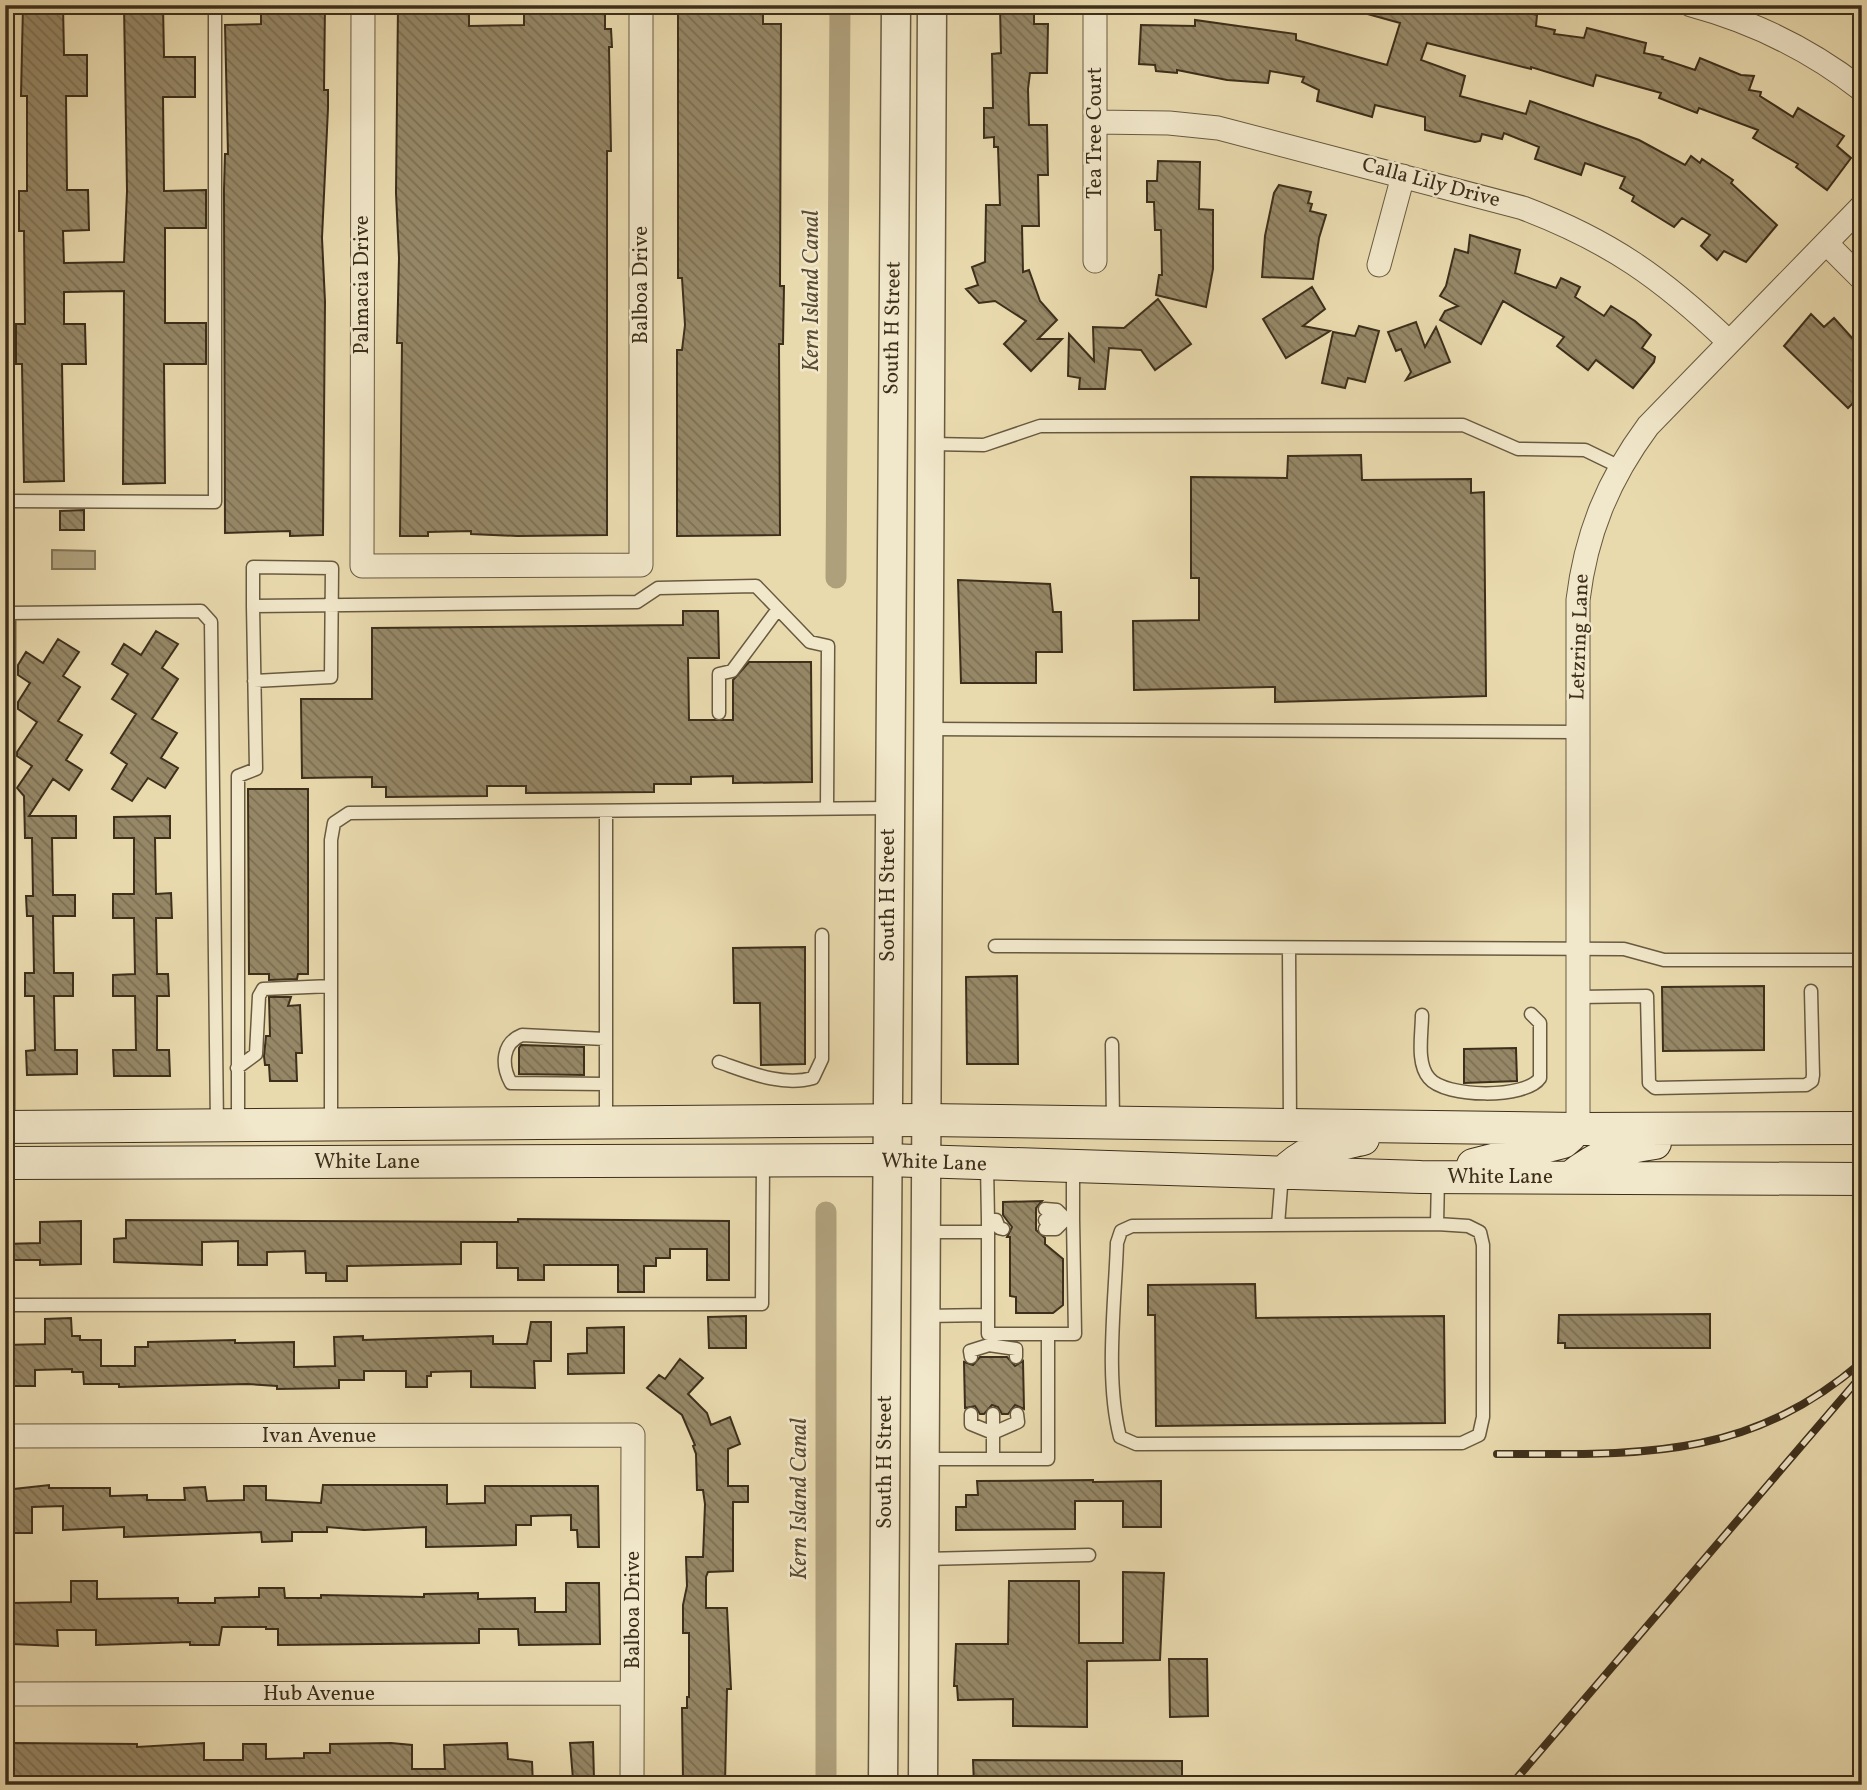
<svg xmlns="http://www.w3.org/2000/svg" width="1867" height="1790" viewBox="0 0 1867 1790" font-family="Vollkorn,serif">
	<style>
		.water { fill: #afa07c; stroke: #817355; stroke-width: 2 }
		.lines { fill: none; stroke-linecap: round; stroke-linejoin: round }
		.canal { stroke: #afa07c; stroke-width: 21 }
		.building { fill: url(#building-back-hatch); stroke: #3d2f1b; stroke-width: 2 }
		.service-casing { stroke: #685a40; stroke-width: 15 }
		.minor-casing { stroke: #685a40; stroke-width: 25 }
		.tertiary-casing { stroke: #685a40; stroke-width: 31 }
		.secondary-casing { stroke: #3d2f1b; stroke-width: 34 }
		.service { stroke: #f1e7ca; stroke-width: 12 }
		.minor { stroke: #f1e7ca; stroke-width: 23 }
		.tertiary { stroke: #f1e7ca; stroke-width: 28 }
		.secondary { stroke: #f1e7ca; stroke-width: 32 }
		.rail-casing { stroke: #3d2f1b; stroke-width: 8 }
		.rail { stroke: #f1e7ca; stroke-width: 5; stroke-dasharray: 16; stroke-linecap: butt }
		.labels { text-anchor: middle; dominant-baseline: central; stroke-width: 5; stroke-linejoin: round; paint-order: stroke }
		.street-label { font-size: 21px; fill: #3d2f1b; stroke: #f1e7ca }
		.water-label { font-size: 23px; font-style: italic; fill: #5a4b33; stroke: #f1e7ca }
	</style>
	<defs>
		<pattern id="building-back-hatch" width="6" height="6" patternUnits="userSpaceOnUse" patternTransform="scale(1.75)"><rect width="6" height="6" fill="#968867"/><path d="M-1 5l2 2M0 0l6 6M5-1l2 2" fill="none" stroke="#7c7054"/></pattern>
	</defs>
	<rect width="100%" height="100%" fill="#e9daae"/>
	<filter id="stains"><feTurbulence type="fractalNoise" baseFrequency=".00286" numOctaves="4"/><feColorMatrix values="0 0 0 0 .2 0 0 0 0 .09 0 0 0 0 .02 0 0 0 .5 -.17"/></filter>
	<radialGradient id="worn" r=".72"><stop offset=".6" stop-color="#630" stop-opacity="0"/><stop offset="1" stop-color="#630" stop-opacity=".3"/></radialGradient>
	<!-- water -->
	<path class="water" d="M52 550 95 551V569H52Z"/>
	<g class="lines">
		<!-- canal -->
		<path class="canal" d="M836 578 840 5
			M826 1785V1212"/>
	</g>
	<!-- building -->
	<path class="building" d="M23 5H63L64 55H87V96H66L67 190H88L89 230 63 231 64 263 124 262 127 191 124 5H163L164 57H195V97H163L164 191 206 190V228H165V323H206V364H164L165 483 123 484 124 291 64 292V324H85L86 364H62L64 481 24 482 22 364H16V324H25L24 231H19V191H27V96H21Z
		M261 5H325L324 90H328V108L322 238 325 302 323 535 290 536V531L225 533 224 190 225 154H228L225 25 261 24Z
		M398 5H469V26L524 25V5H605V29H611L612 47H609L611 151H607V535L517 536 471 534V531L428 532V536H400L402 343H397L399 258 396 193Z
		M678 5H763V24H781L780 286H784L783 344H779L780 535 677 536V350H682L685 325 682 278H678Z
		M1354 5H1434L1477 14 1479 5H1498L1537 15 1536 26 1555 30 1554 34 1584 38 1587 28 1646 43 1644 53 1663 57 1662 59 1695 70 1700 58 1741 75 1754 76 1749 90 1761 92 1760 96 1793 117 1798 108 1844 136 1837 146 1851 158 1827 190 1796 167 1798 164 1753 138 1758 130 1699 108 1697 113 1659 98 1661 93 1596 75 1593 86 1531 67V69L1427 43 1421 60 1465 76 1460 96 1526 114 1530 101 1639 140 1685 165 1691 156 1700 163 1702 159 1733 180 1731 183 1777 225 1746 262 1724 251 1717 260 1701 246 1710 235 1682 218 1674 227 1632 201 1634 196 1620 188 1625 177 1585 163 1581 175 1535 159 1539 147 1504 133 1502 139 1482 134 1480 141 1475 142 1425 130V117L1375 105 1372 117 1317 101 1319 90 1302 82 1304 77 1270 71 1268 83 1227 80 1177 70V73L1156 71 1155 65 1139 64 1141 25 1195 26V20L1296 34V40L1387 65 1400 23 1353 10Z
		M1000 6H1034V24H1048L1047 73H1030L1028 89 1029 125H1047L1048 175H1038L1039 226H1022L1023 272 1029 270 1040 301 1057 320 1038 339H1062L1031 371 1004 344 1026 321 995 301 979 303 966 289 978 285 972 267 985 262 986 205H1000L998 147H994V137L984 138V108H993L992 54 1001 53Z
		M1158 161 1200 162 1199 209 1213 210V269L1206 307 1156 295 1159 275H1162L1161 230H1155L1154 202H1147V181H1157Z
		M1279 185 1311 192 1308 203 1312 204 1310 211 1326 215 1319 238 1313 279 1262 277 1265 236 1274 193Z
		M1470 235 1520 250 1515 273 1556 288 1561 278 1580 287 1575 297 1604 316 1611 306 1635 321 1651 335 1642 348 1655 357 1654 362 1633 388 1596 360 1588 370 1557 346 1564 337 1503 301 1481 344 1440 320 1445 311 1458 306 1440 296 1446 286 1455 249 1468 253Z
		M1312 287 1325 309 1303 326 1330 331 1286 358 1263 319Z
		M1158 299 1191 344 1155 370 1141 350 1109 348 1105 389H1079L1080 378 1068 376 1069 334 1094 361 1093 327 1124 328Z
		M1811 314 1824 327 1834 318 1862 349V394L1848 408 1784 346Z
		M1416 322 1425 347 1436 327 1450 362 1406 380 1411 372 1401 349 1396 351 1388 332Z
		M1359 326 1379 331 1365 382 1348 378 1345 388 1322 383 1333 332 1355 336Z
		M1361 455 1362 480 1471 479V493L1484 492 1486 696 1275 702V687L1134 690 1133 621 1199 620V578H1191V477L1287 478 1288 456Z
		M84 510V530H60V511Z
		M958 580 1050 584 1053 612H1061L1062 652H1036V683H961Z
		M683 611H718L719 658H688L689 720H733V680L749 662H811L812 782 733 783V776L691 777V784H654V792L526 793V786H487V796L386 797V787H372V777L302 778 301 699H372V628L683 625Z
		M156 631 178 644 162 668 178 679 152 719 177 733 161 758 178 768 165 788 148 778 132 801 112 789 127 764 111 753 136 714 112 699 128 674 112 664 124 644 141 655Z
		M58 639 79 652 63 676 80 687 58 721 82 735 66 760 82 770 69 790 53 779 29 816H76V838H52L53 895H75V916H53L54 973H73V996H54L55 1050H77V1074L27 1075 26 1051 35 1050 34 996H25V973H34L33 916H27L26 896H33L32 838H25L24 796 17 788 32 766 17 756V752L37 722 18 709V702L30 683 18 675V665L26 652 43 663Z
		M248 789H308V974H298L297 979 269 980V974H249Z
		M170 816V838H155L156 894 171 893 172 918H156L157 974H168L169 996H157V1050H169L170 1076H114L113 1050H136L135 996H113V975L135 974 134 918H113V894H134V838H114V817Z
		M805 947V1064L761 1065 760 1003H734L733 948Z
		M1017 976 1018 1064H967L966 977Z
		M1764 986V1050L1663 1051 1662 987Z
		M269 997H291L288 1006 300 1005 302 1053H296L297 1081H270L269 1065H265L264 1056 266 1036H270Z
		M521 1045 584 1047V1075L519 1074V1048Z
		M1516 1048 1517 1081 1464 1083V1049Z
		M1042 1201 1036 1208V1230L1045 1238V1244L1063 1259V1305L1053 1313H1016V1297L1010 1296V1237H1007L1012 1227 1003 1215V1202Z
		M518 1219 729 1221V1280H707V1249H670V1258H656V1266H644V1292H618V1265H544V1280H518V1268H497V1242H461V1264L347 1266V1281H326V1273H306L305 1251 267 1252V1265H238V1241L202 1242V1265L114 1262V1239L126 1238V1220L518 1222Z
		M81 1221V1264L40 1265V1260H5V1244L40 1243V1222Z
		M1255 1284 1256 1318 1444 1316 1445 1423 1156 1426 1155 1315H1148V1285Z
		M1710 1314V1348H1565V1343H1558L1559 1315Z
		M746 1316V1348H709L708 1317Z
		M71 1318 72 1336H80V1340H101V1366H135V1347H148V1342L235 1340V1343L294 1342V1367L335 1366 334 1337 363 1336V1340L493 1336V1344H527L531 1322H551V1361H534L535 1388 471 1387V1371L431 1372V1376H427V1387H406V1371H364V1380H339V1388L277 1389V1386L247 1384 119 1387V1384H84L83 1372H72V1369L35 1370V1386H5L6 1345 45 1344V1319Z
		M624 1327V1373L568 1374V1354L587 1353V1328Z
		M980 1357H1007L1015 1366 1023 1361 1024 1409 1015 1405 1008 1414H1002L998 1407 992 1405 984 1414H980L975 1406 965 1408 964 1362 973 1365Z
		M680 1359 703 1378 688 1394 707 1413 711 1425 730 1417 740 1444 728 1449V1486H748V1502H733V1571L708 1572 706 1577V1608H727L731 1689H727L725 1785 683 1780 682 1708H687V1697H689V1633H683V1605L687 1586 686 1557H703L705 1504 703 1490H697L696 1454 693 1446 695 1445 682 1415 647 1388 659 1375 665 1379Z
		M1093 1480V1482L1161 1481V1527H1123V1501H1075V1529L956 1530V1507H966V1495H978L977 1481Z
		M49 1485V1488H110V1496L147 1495V1500H185L184 1488 205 1487 207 1501 244 1500V1486H266V1500L321 1503 323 1485H447V1504L485 1503V1486H598L599 1547H578L577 1530H571V1515L531 1516V1525H516V1545L480 1546 426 1547V1527L364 1530 327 1527V1532H292V1541L262 1542 261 1532 124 1537V1527L63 1530V1506L32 1507V1533H5V1490Z
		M1123 1572 1164 1573 1160 1660 1087 1661V1727L1013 1726V1699L958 1700 957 1686H954L956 1644H1008L1009 1581H1079V1643H1123Z
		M71 1581H97V1599L178 1598V1603H215V1598L259 1597V1588H284L285 1598H321V1595L424 1597V1594L478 1593V1599L535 1598V1612H566V1583H599L600 1644 519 1645 518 1629H479V1643L278 1645V1629H266V1627H222L219 1645H190V1642L96 1645V1630H57L58 1646 12 1644 11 1603 71 1602Z
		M1169 1659H1207L1208 1716 1170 1717Z
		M593 1742 594 1779H573L570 1743Z
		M13 1743 137 1744V1747L204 1743V1760H243V1744H266V1759L304 1758V1753H330V1744L391 1743 412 1745V1769H445L444 1745 507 1743 508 1759 532 1762 533 1785H365V1777L333 1778V1785H188V1778H151V1785H123V1778L91 1779V1785H5V1747L13 1746Z
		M973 1760 1182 1761V1785H974Z"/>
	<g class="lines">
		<!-- service casing -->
		<g class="service-casing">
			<path id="service" d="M5 229 7 5
				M932 444 984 445 1040 426 1463 425 1518 449 1585 450 1620 467
				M5 501 215 502V5
				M253 606V567L332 568 331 677 254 681
				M719 713V674L732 671 778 609
				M929 729 1578 732
				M606 812V1123
				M995 946 1624 949 1664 960H1862
				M1289 948 1290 1125
				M1578 997 1647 996 1649 1083 1655 1088 1806 1085 1812 1081 1813 1075 1811 991
				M1422 1015C1422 1034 1416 1063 1429 1078 1445 1098 1526 1099 1540 1078V1023L1531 1014
				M605 1039 522 1035C502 1043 501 1065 511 1083L606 1084
				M1112 1044 1113 1122
				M719 1062C748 1072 782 1087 813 1078L822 1059V935
				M237 1068 256 1054 259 996 263 989 331 986
				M238 1125V776L256 769 253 606 637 602 658 588 756 586 810 642 828 646 827 809
				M331 1125V840L334 823 349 813 889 808
				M8 1126 9 613 201 611 211 622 217 1126
				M987 1165 988 1220H996L999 1228 1003 1229
				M1045 1209 1057 1210 1066 1219 1056 1229H1045
				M988 1220V1334H1075L1073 1219
				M1045 1220 1073 1219V1168
				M1437 1224 1468 1226 1480 1232 1483 1245V1417L1479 1435 1462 1443 1136 1444 1120 1437C1105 1379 1115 1303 1117 1243L1121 1231 1132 1226 1437 1224 1438 1178
				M1278 1225 1282 1174
				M925 1232H988
				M5 1305 762 1304 763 1162
				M925 1316 987 1315
				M971 1357 970 1351 989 1345 1016 1349V1357
				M971 1414V1424L993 1433V1414
				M925 1459H1048V1334
				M993 1459V1433L1018 1422 1017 1414
				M924 1559 1089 1555"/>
		</g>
		<!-- minor casing -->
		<g class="minor-casing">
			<path id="minor" d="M363 5 362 566 641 565V5
				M1095 5V261
				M1691 5C1754 22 1811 50 1862 90
				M1095 122 1169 123 1218 128 1523 208C1610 241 1662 278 1729 342
				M1826 243 1862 279
				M1379 265 1403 176
				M1578 1129V600C1586 534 1608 480 1648 426L1862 206
				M5 1436 633 1435 632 1785
				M5 1694 632 1693"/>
		</g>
		<!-- tertiary casing -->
		<g class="tertiary-casing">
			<path id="tertiary" d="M883 1785 896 5
				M923 1785 932 5"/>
		</g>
		<!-- secondary casing -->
		<g class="secondary-casing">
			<path id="secondary" d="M5 1127 926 1120 1578 1129 1862 1128
				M5 1163 886 1160 1421 1177 1862 1179
				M1473 1165 1563 1142 1570 1136
				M1282 1174C1307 1148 1328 1147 1363 1139
				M1571 1177C1598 1155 1620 1148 1655 1143"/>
		</g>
		<!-- service -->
		<use href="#service" class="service"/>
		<!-- minor -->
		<use href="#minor" class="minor"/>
		<!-- tertiary -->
		<use href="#tertiary" class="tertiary"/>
		<!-- secondary -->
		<use href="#secondary" class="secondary"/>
		<!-- rail casing -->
		<g class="rail-casing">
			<path id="rail" d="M1497 1454C1639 1454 1746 1461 1862 1362
				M1511 1785 1862 1375"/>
		</g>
		<!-- rail -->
		<use href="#rail" class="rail"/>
	</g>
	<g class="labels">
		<!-- street labels -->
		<g class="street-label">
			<text transform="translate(1095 133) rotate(-90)">Tea Tree Court</text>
			<text transform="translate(1431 183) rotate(15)">Calla Lily Drive</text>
			<text transform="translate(362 285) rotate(-90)">Palmacia Drive</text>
			<text transform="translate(641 285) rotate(-90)">Balboa Drive</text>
			<text transform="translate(893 328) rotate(-89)">South H Street</text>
			<text transform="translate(1580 637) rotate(-88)">Letzring Lane</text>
			<text transform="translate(888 895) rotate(-90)">South H Street</text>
			<text x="367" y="1162">White Lane</text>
			<text transform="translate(934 1163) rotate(2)">White Lane</text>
			<text x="1500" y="1177">White Lane</text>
			<text x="319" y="1436">Ivan Avenue</text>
			<text transform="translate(885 1462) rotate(-90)">South H Street</text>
			<text transform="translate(633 1610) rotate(-90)">Balboa Drive</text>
			<text x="319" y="1694">Hub Avenue</text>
		</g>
		<!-- water labels -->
		<g class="water-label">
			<text transform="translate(812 291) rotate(-90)">Kern Island Canal</text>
			<text transform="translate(800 1499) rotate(-90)">Kern Island Canal</text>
		</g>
	</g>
	<!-- margin -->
	<rect width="1867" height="1790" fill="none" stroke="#e9daae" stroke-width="28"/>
	<rect x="7" y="7" width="1853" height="1776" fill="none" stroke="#3d2f1b" stroke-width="3.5"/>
	<rect x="14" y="14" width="1839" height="1762" fill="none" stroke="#3d2f1b" stroke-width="2"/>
	<rect width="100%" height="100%" filter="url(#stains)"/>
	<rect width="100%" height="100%" fill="url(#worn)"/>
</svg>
